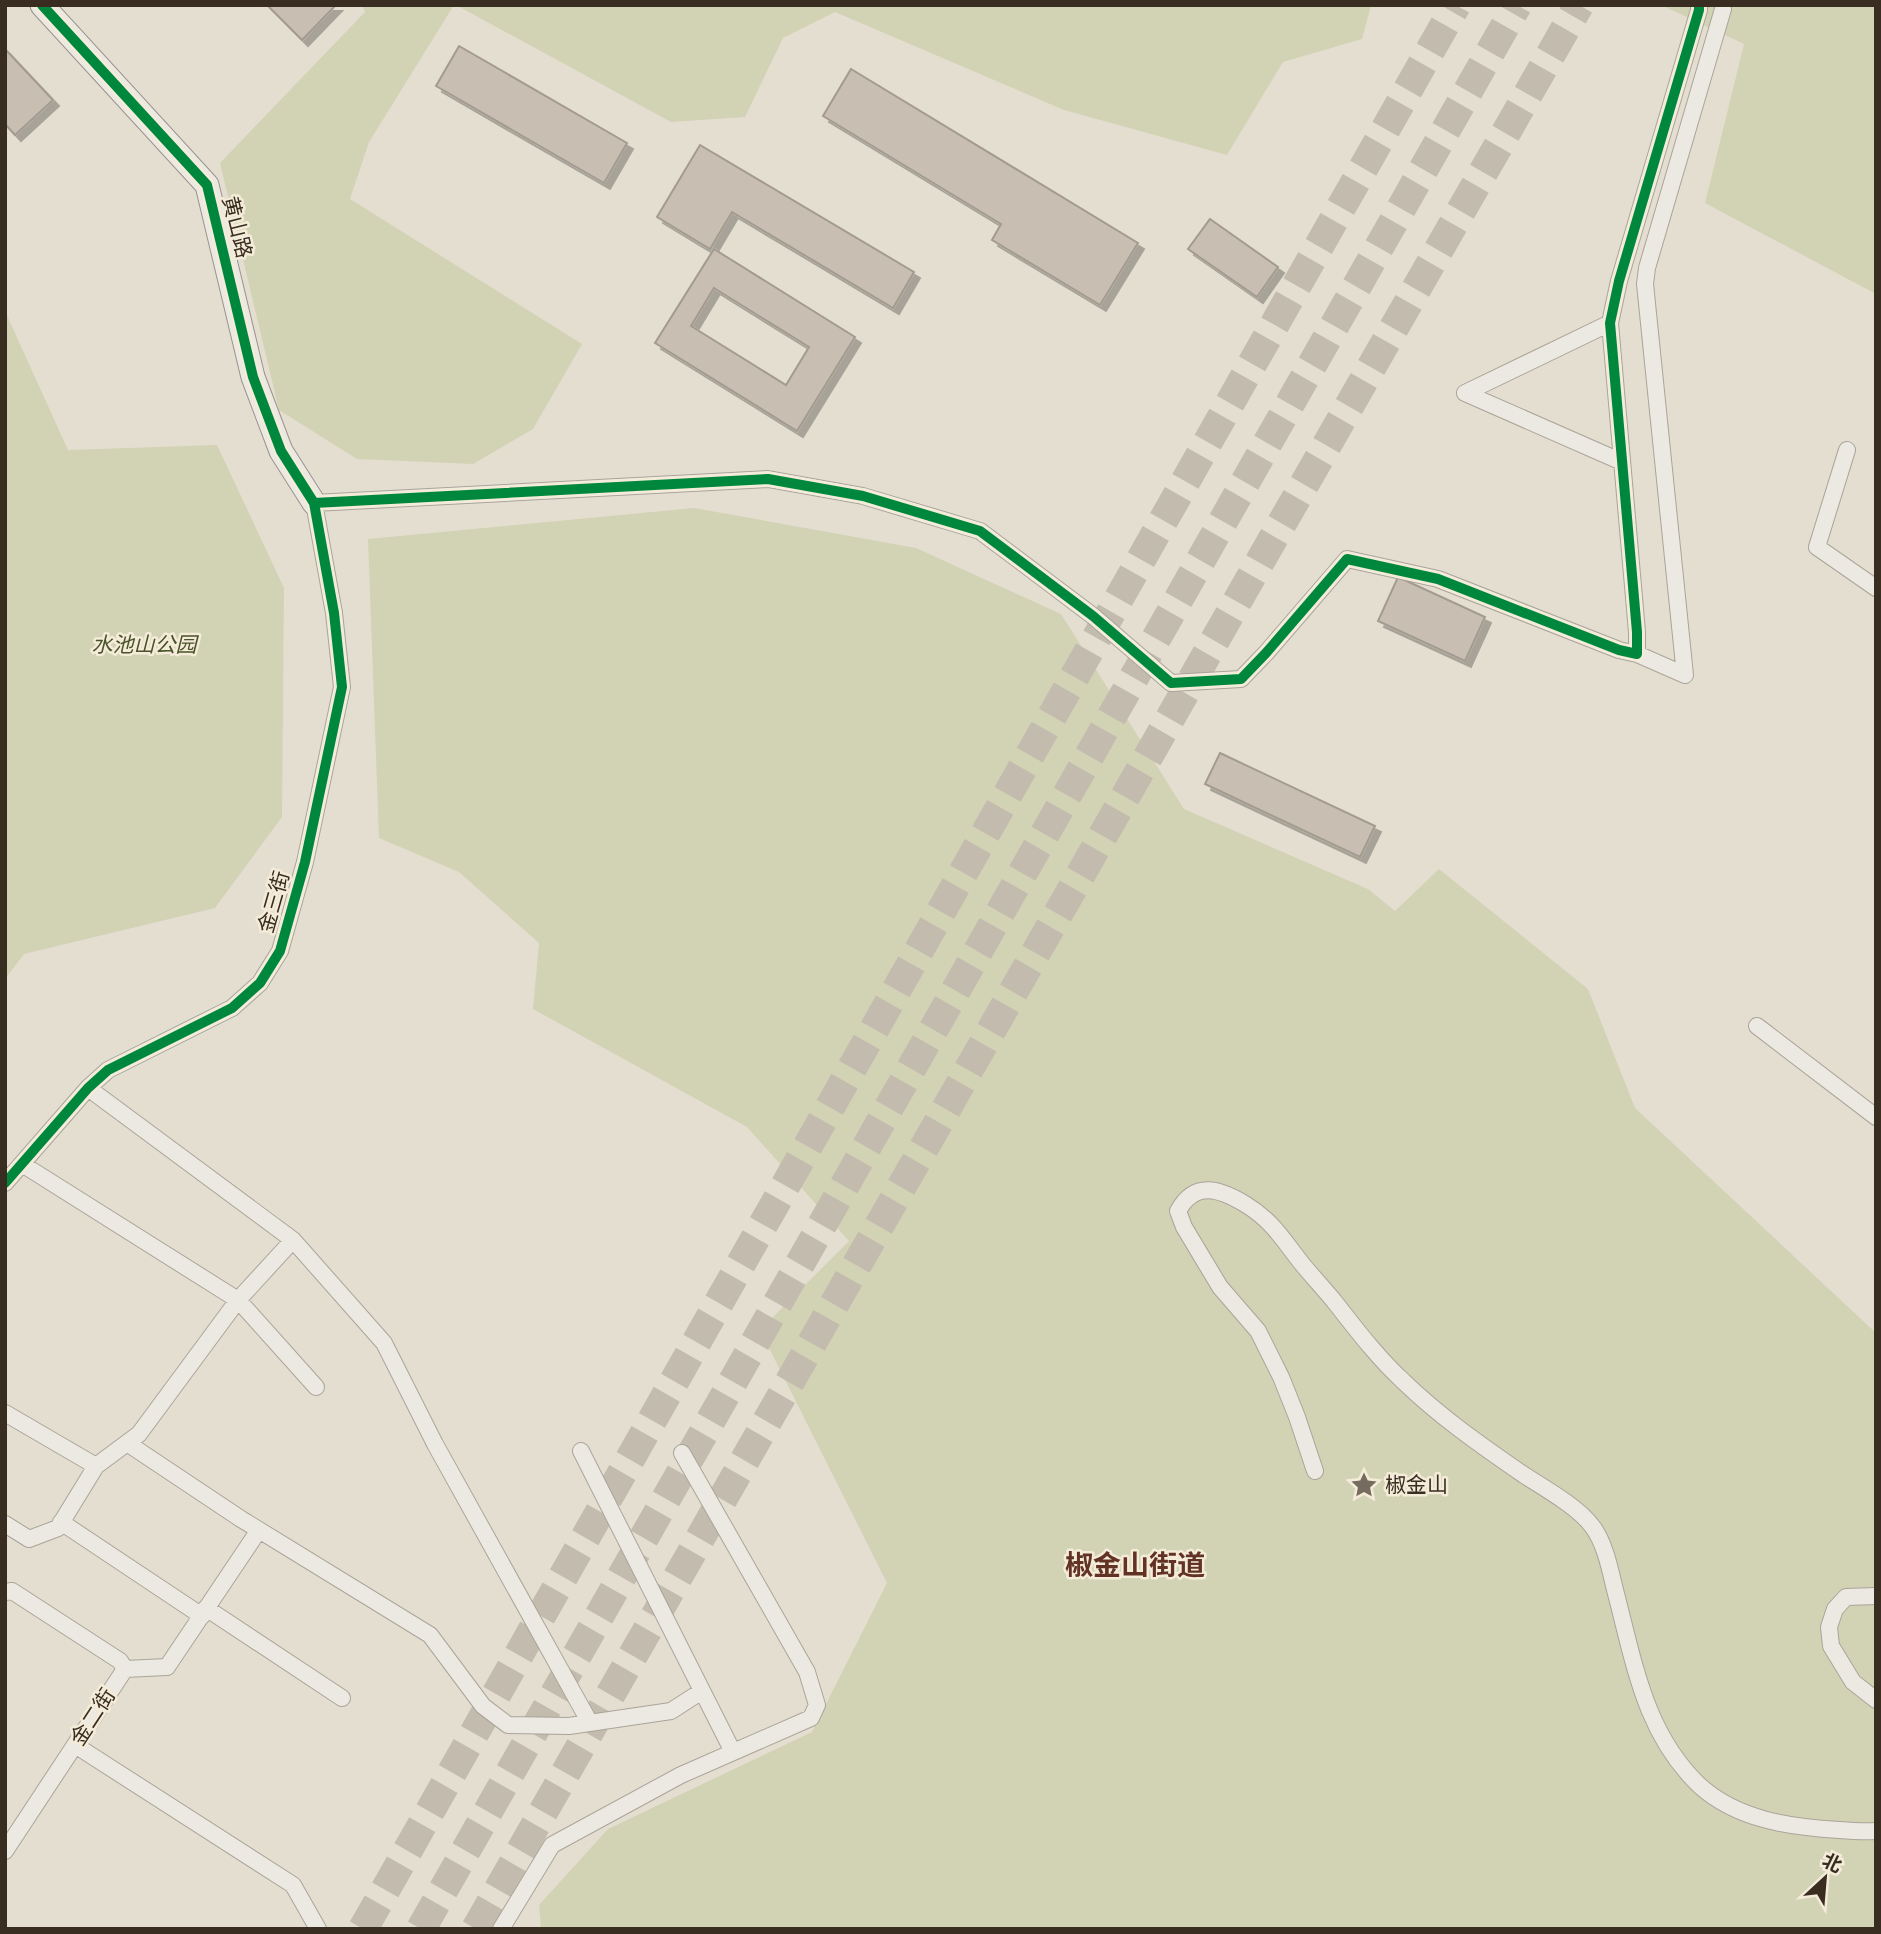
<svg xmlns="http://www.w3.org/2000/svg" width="1881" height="1934" viewBox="0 0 1881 1934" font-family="'Crimson Pro','Noto Sans SC',serif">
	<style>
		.green { fill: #d2d2b5 }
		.building { fill: #c8beb2; stroke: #a49b90; stroke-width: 2; fill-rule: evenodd; filter: url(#shadow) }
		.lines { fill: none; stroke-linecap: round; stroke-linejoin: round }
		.highway-tunnel { stroke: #c2bbae; stroke-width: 30; stroke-dasharray: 30 15; stroke-linecap: butt }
		.street-casing { stroke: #aaa499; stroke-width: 18 }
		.secondary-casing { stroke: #99938a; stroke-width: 25 }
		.street { stroke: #ece9e2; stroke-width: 16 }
		.secondary { stroke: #ece9e2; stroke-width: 23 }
		.cycleway-casing { stroke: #f4ecd9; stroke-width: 15 }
		.cycleway { stroke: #00873e; stroke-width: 10 }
		.labels { text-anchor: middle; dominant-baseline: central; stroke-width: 5; stroke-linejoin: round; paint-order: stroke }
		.street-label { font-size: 21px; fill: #392d22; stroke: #f4ecd9 }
		.park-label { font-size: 21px; font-style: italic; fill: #49532a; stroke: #f4ecd9 }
		.poi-label { font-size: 21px; fill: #392d22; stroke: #f4ecd9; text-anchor: start }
		.district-label { font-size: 28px; font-weight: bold; fill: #623224; stroke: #f4ecd9 }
	</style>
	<defs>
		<filter id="shadow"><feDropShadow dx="6" dy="6" stdDeviation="0" flood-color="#0004"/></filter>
	</defs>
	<rect width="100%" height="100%" fill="#e4ded1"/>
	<!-- green -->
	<path class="green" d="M362 5H454L369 142 350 199 582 344 533 429 473 464 357 459 279 410 220 163 365 12Z
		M456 5H1371L1362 39 1283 62 1227 155 1064 110 835 12 783 38 745 117 671 122Z
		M1661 5H1876V294L1705 203 1744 44Z
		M5 311 68 450 217 445 284 588 282 817 215 908 24 954 5 979Z
		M694 508 916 548 1061 614 1184 809 1368 889 1395 911 1439 869 1588 989 1635 1108 1876 1333V1472L1874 1475 1876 1477V1929H541L539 1905 608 1829 812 1732 887 1583 760 1330 849 1241 747 1127 533 1009 539 943 459 872 379 838 368 539Z"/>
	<!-- building -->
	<path class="building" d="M267 5H336L302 40Z
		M459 46 627 143 604 183 436 86Z
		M5 49 53 100 15 135 5 124Z
		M851 69 1138 243 1100 305 992 240 1001 224 823 116Z
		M700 145 914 272 893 308 732 212 710 249 657 217Z
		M1210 219 1278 267 1257 297 1188 249Z
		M714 249 855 337 797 431 655 343ZM714 288 809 347 786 385 691 326Z
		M1398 577 1485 617 1465 661 1378 621Z
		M1220 753 1375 826 1360 857 1205 784Z"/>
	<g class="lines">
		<!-- highway-tunnel -->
		<path class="highway-tunnel" d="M363 1929 1456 5
			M421 1929 1517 5
			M476 1929 1579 5"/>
		<!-- street casing -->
		<g class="street-casing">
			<path id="street" d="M1610 323 1465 393 1622 462
				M1847 450 1817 547 1876 588
				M1637 654 1685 675 1645 284 1647 268 1723 9
				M1757 1026 1876 1117
				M88 1088 293 1240 384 1343 435 1444 590 1723
				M22 1164 238 1300 316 1387
				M5 1183 88 1088 108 1070 232 1008 260 983 280 951 305 862 342 687 334 613 314 503 768 479 863 496 980 531 1093 616 1171 683 1241 679 1266 653 1347 559 1438 579 1619 650 1637 654V632L1610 323 1619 281 1699 10V5
				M5 1413 96 1466
				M127 1443 241 1519 430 1635 483 1706 508 1725 569 1726 671 1711 702 1691
				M581 1451 733 1752
				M1315 1471 1297 1417 1281 1377 1258 1331 1220 1287 1184 1227 1178 1211C1195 1180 1220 1189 1245 1204 1273 1221 1283 1240 1303 1265 1313 1277 1324 1289 1334 1301 1356 1329 1377 1357 1403 1381 1440 1417 1482 1446 1524 1475 1544 1488 1578 1507 1592 1526 1605 1543 1610 1569 1615 1590 1634 1661 1644 1733 1700 1786 1738 1820 1790 1827 1839 1830 1851 1831 1864 1832 1876 1831
				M61 1522 202 1616
				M5 1524 29 1539 58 1528 96 1466 139 1434 238 1300 293 1240
				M5 1592 12 1591 120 1661 125 1669 5 1851
				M1876 1596 1846 1597 1835 1609 1829 1627 1831 1646 1853 1682 1876 1700
				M206 1608 342 1698
				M125 1669 167 1667 259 1530
				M75 1745 293 1885 318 1929
				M501 1929 552 1845 681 1775 811 1718 817 1705 807 1672 682 1453"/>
		</g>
		<!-- secondary casing -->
		<g class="secondary-casing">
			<path id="secondary" d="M42 5 207 185 253 377 281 451 314 503"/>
		</g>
		<!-- street -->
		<use href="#street" class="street"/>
		<!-- secondary -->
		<use href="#secondary" class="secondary"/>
		<!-- cycleway casing -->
		<g class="cycleway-casing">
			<path id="cycleway" d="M314 503 768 479 863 496 980 531 1093 616 1171 683 1241 679 1266 653 1347 559 1438 579 1619 650 1637 654V632L1610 323 1619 281 1699 10V5
				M5 1183 88 1088 108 1070 232 1008 260 983 280 951 305 862 342 687 334 613 314 503 281 451 253 377 207 185 42 5"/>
		</g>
		<!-- cycleway -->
		<use href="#cycleway" class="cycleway"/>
	</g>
	<!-- icons -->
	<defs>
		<g id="sight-bare" transform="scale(2.1)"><path d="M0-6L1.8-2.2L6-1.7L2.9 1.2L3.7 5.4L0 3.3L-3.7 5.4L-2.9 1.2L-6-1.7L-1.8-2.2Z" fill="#756b5f" stroke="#f4ecd9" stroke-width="2.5" paint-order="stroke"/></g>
	</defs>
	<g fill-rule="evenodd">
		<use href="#sight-bare" x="1364" y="1485"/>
	</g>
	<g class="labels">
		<!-- street labels -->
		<g class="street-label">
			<text transform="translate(237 227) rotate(76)">黄山路</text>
			<text transform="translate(274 902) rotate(-74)">金三街</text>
			<text transform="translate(93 1717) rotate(-57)">金二街</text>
		</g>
		<!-- park labels -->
		<g class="park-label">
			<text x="144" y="645">水池山公园</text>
		</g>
		<!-- poi labels -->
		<g class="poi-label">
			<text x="1385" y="1485">椒金山</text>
		</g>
		<!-- district labels -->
		<g class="district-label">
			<text x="1135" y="1565">椒金山街道</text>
		</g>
	</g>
	<!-- border -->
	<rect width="1881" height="1934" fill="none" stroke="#392d22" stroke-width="14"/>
	<!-- north arrow -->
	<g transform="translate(1825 1878) rotate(26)" stroke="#f4ecd9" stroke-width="5" paint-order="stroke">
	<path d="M0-5L12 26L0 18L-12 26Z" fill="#392d22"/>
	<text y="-10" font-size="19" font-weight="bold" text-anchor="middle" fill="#392d22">北</text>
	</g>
</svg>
